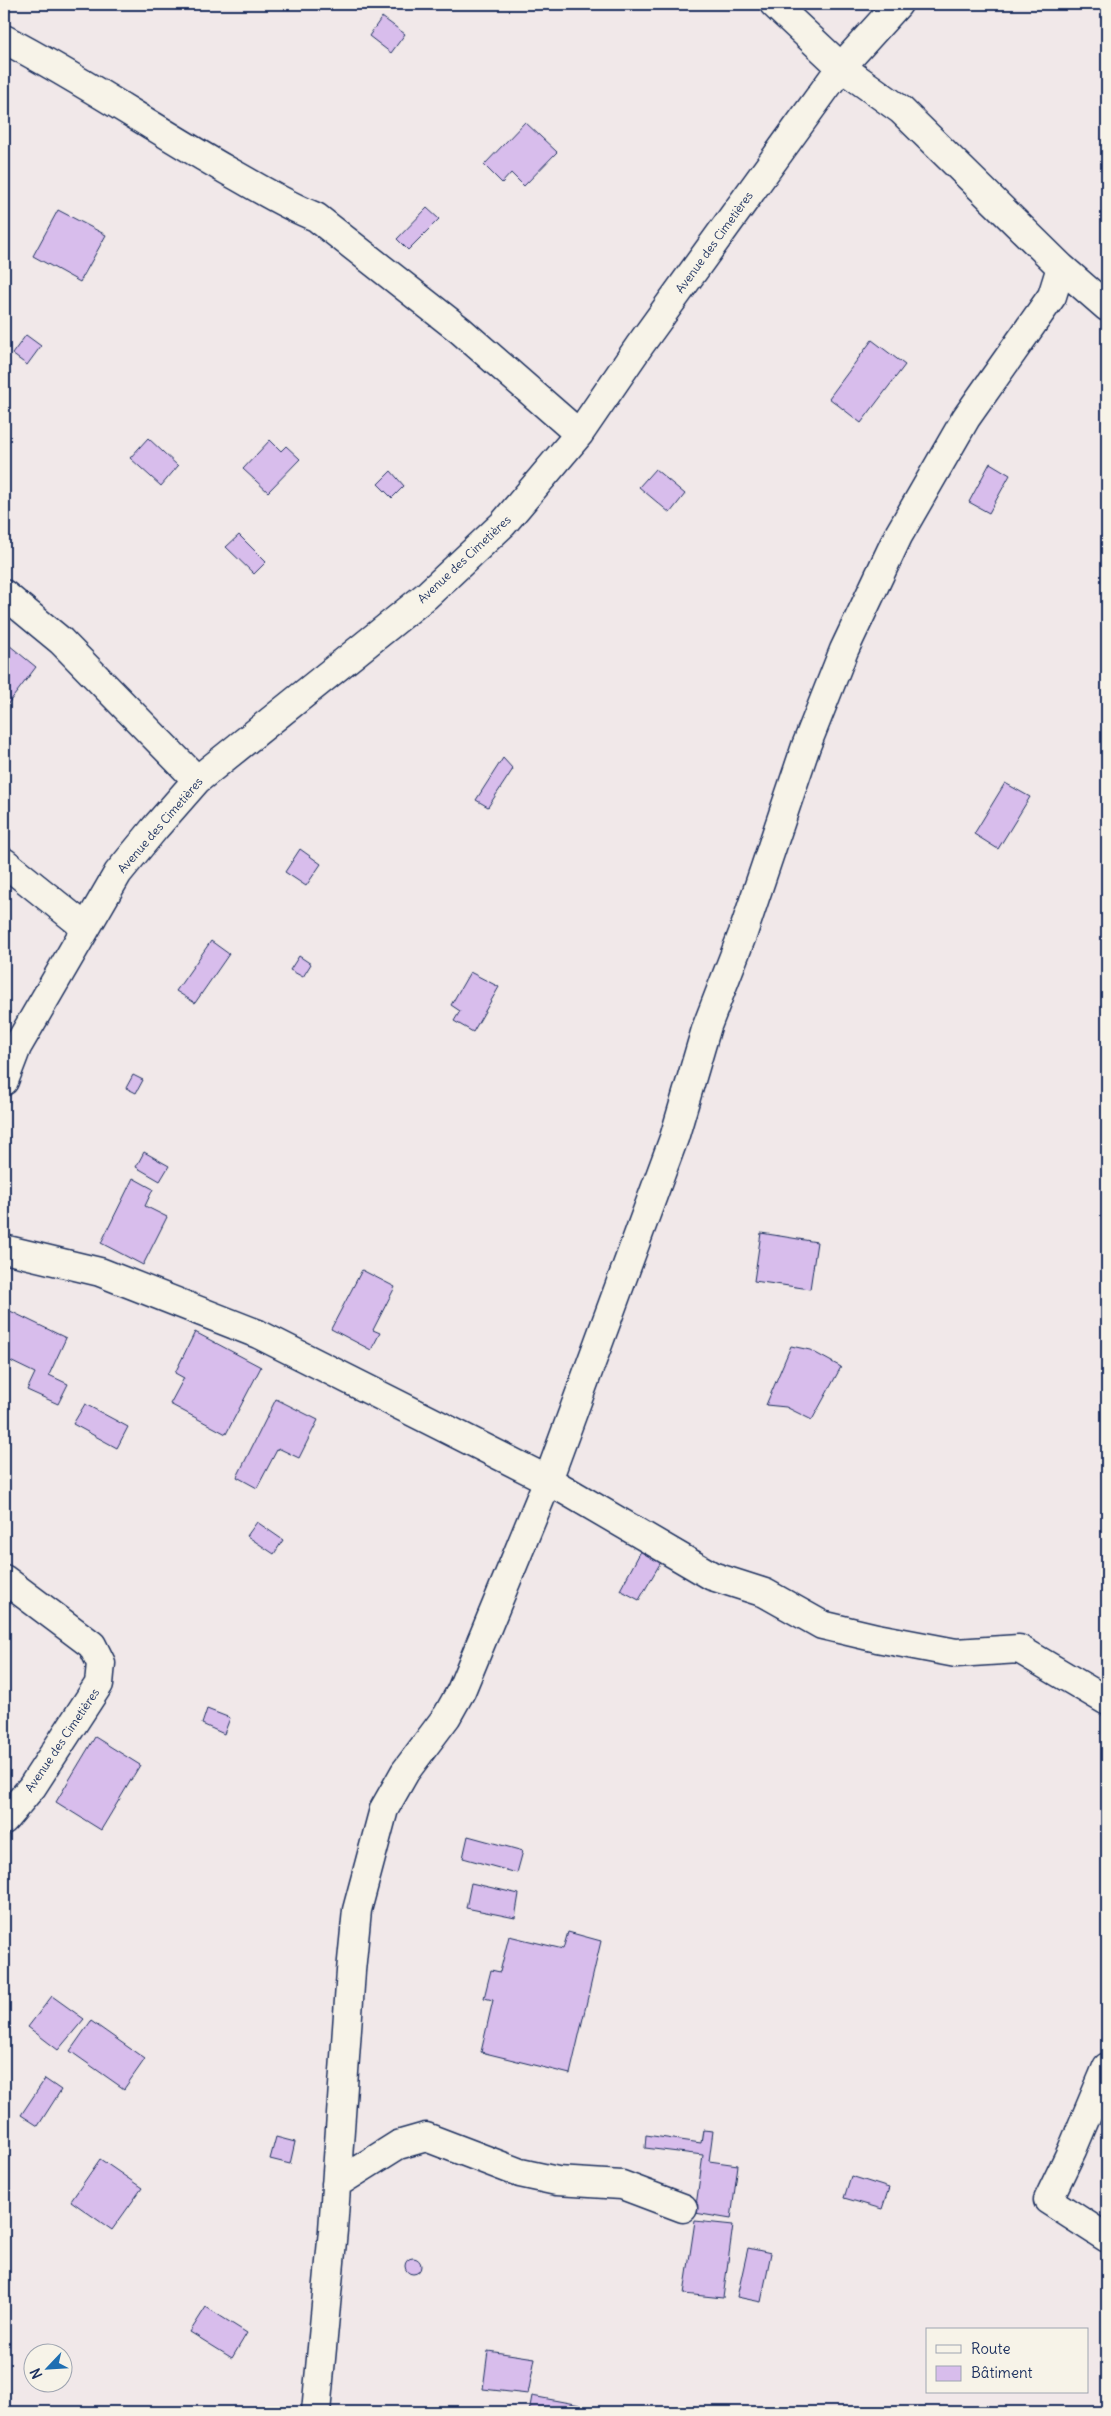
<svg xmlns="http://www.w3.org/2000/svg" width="1111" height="2416" viewBox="0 0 1111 2416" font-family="Delius,sans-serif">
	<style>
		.building { fill: #d8bdec; stroke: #1b2f5e }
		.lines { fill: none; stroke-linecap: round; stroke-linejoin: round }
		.minor-casing { stroke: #1b2f5e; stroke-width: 31 }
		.minor { stroke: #f7f3e8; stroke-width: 28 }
		.labels { text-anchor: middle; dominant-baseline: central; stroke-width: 5; stroke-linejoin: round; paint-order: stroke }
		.street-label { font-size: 12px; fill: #1b2f5e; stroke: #f7f3e8 }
	</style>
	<rect width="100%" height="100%" fill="#f1e8e9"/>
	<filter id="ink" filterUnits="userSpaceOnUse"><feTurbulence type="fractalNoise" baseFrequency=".02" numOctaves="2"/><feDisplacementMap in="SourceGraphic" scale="10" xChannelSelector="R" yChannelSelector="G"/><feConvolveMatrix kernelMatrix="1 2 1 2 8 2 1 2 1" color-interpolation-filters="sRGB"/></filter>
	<g filter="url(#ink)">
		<!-- building -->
		<path class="building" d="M382 17 405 34 391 53 369 36Z
			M525 122 557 152 524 186 511 173 502 183 484 165Z
			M427 208 439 219 408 250 397 239Z
			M58 210 106 235 80 282 33 256Z
			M26 335 41 346 27 365 12 354Z
			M872 340 905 365 861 423 829 398Z
			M148 438 178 466 161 486 130 458Z
			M270 440 281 451 286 446 300 459 268 492 243 469Z
			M990 463 1010 475 989 513 969 502Z
			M655 469 685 494 670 513 639 487Z
			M391 471 404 486 392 498 378 484Z
			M239 535 266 562 254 574 226 547Z
			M4 641 36 667 4 709Z
			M503 758 513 769 488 807 476 800Z
			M1005 783 1030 797 998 849 974 834Z
			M300 849 321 864 306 886 285 872Z
			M211 941 229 954 195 1003 176 991Z
			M299 956 311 964 303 977 290 970Z
			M470 972 499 987 473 1032 454 1021 460 1011 451 1005Z
			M133 1075 143 1080 136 1093 126 1088Z
			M144 1152 169 1166 160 1181 136 1167Z
			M133 1178 153 1189 145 1206 167 1217 143 1265 101 1243Z
			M761 1233 817 1242 810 1289 754 1281Z
			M362 1270 395 1287 373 1330 380 1333 371 1350 331 1329Z
			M4 1308 66 1338 49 1375 68 1384 58 1404 27 1390 35 1373 4 1358Z
			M195 1332 261 1367 226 1434 170 1404 184 1378 175 1373Z
			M791 1346 810 1350 841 1367 812 1420 786 1407 766 1405Z
			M276 1399 318 1420 299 1458 278 1448 257 1488 237 1477Z
			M85 1404 128 1427 117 1448 73 1424Z
			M257 1522 283 1540 274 1554 247 1536Z
			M641 1551 661 1562 639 1600 620 1590Z
			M207 1709 230 1718 224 1734 202 1724Z
			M95 1737 140 1765 101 1830 56 1802Z
			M468 1836 523 1851 517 1873 463 1858Z
			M471 1883 519 1894 515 1918 466 1908Z
			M568 1932 601 1941 570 2074 481 2052 493 2000 484 1998 491 1970 500 1972 509 1936 563 1949Z
			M52 1996 84 2019 58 2050 28 2027Z
			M91 2021 145 2059 124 2089 70 2051Z
			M45 2079 61 2090 38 2126 21 2115Z
			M703 2130 713 2131 709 2161 738 2165 731 2219 695 2213 703 2155 645 2148 646 2135 701 2143Z
			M276 2137 295 2142 290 2164 270 2159Z
			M100 2159 142 2188 112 2230 71 2201Z
			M851 2176 889 2188 882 2209 844 2198Z
			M695 2221 733 2225 723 2298 684 2294Z
			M748 2248 771 2253 761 2302 737 2297Z
			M405 2266a8 8 0 1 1 16 0a8 8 0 1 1-16 0Z
			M206 2307 247 2333 232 2358 190 2332Z
			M488 2351 535 2358 528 2394 483 2389Z
			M532 2396 580 2405 578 2412H529Z"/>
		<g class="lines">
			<!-- minor casing -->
			<g class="minor-casing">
				<path id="minor" d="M4 39C81 79 153 128 228 171 257 187 285 205 316 217L460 330 579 434
					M1061 267 1107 307
					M4 594 61 641 197 780
					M4 862 86 928
					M4 1081 17 1047 118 873 155 828 197 780 426 596 503 524 579 434 640 345 841 67 898 4
					M4 1249 100 1272 258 1334 548 1480 712 1576 765 1593 822 1625 877 1638 956 1653 1019 1649 1107 1701
					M4 1579 92 1645 101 1663 99 1684 32 1787 4 1820
					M1107 2067 1072 2150 1048 2200 1107 2238
					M336 2184 398 2145 426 2137 520 2173 557 2181 622 2185 683 2208
					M316 2412 333 2230 351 1971 357 1910 384 1809 405 1772 447 1716 461 1691 548 1480 674 1138 707 1026 743 933 806 746 844 650 898 536 966 418 1052 296 1061 267 901 110 841 67 774 4"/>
			</g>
			<!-- minor -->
			<use href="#minor" class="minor"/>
		</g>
	</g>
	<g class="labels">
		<!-- street labels -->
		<g class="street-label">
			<text transform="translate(714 242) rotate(-54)">Avenue des Cimetières</text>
			<text transform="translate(464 559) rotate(-43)">Avenue des Cimetières</text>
			<text transform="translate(160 825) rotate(-49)">Avenue des Cimetières</text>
			<text transform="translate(62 1740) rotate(-56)">Avenue des Cimetières</text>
		</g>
	</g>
	<!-- margin -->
	<rect width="1111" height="2416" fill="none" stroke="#f7f3e8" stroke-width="20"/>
	<rect x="10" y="10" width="1091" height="2396" fill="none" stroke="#1b2f5e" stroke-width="2" filter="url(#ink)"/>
	<!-- legend -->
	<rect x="926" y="2328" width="162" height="65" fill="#f7f3e8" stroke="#9fa5b1"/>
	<rect x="936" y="2345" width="25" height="8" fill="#f7f3e8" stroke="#9fa5b1"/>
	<text x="971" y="2354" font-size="15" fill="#1b2f5e">Route</text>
	<rect x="936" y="2366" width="25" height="15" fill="#d8bdec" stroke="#9fa5b1"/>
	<text x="971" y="2378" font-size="15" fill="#1b2f5e">Bâtiment</text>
	<!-- north arrow -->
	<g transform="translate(48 2368) rotate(245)"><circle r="24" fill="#f7f3e8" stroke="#9fa5b1"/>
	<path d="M0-4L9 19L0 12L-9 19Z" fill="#1f6fb2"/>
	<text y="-8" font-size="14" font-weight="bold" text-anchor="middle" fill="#1b2f5e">N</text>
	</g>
</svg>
